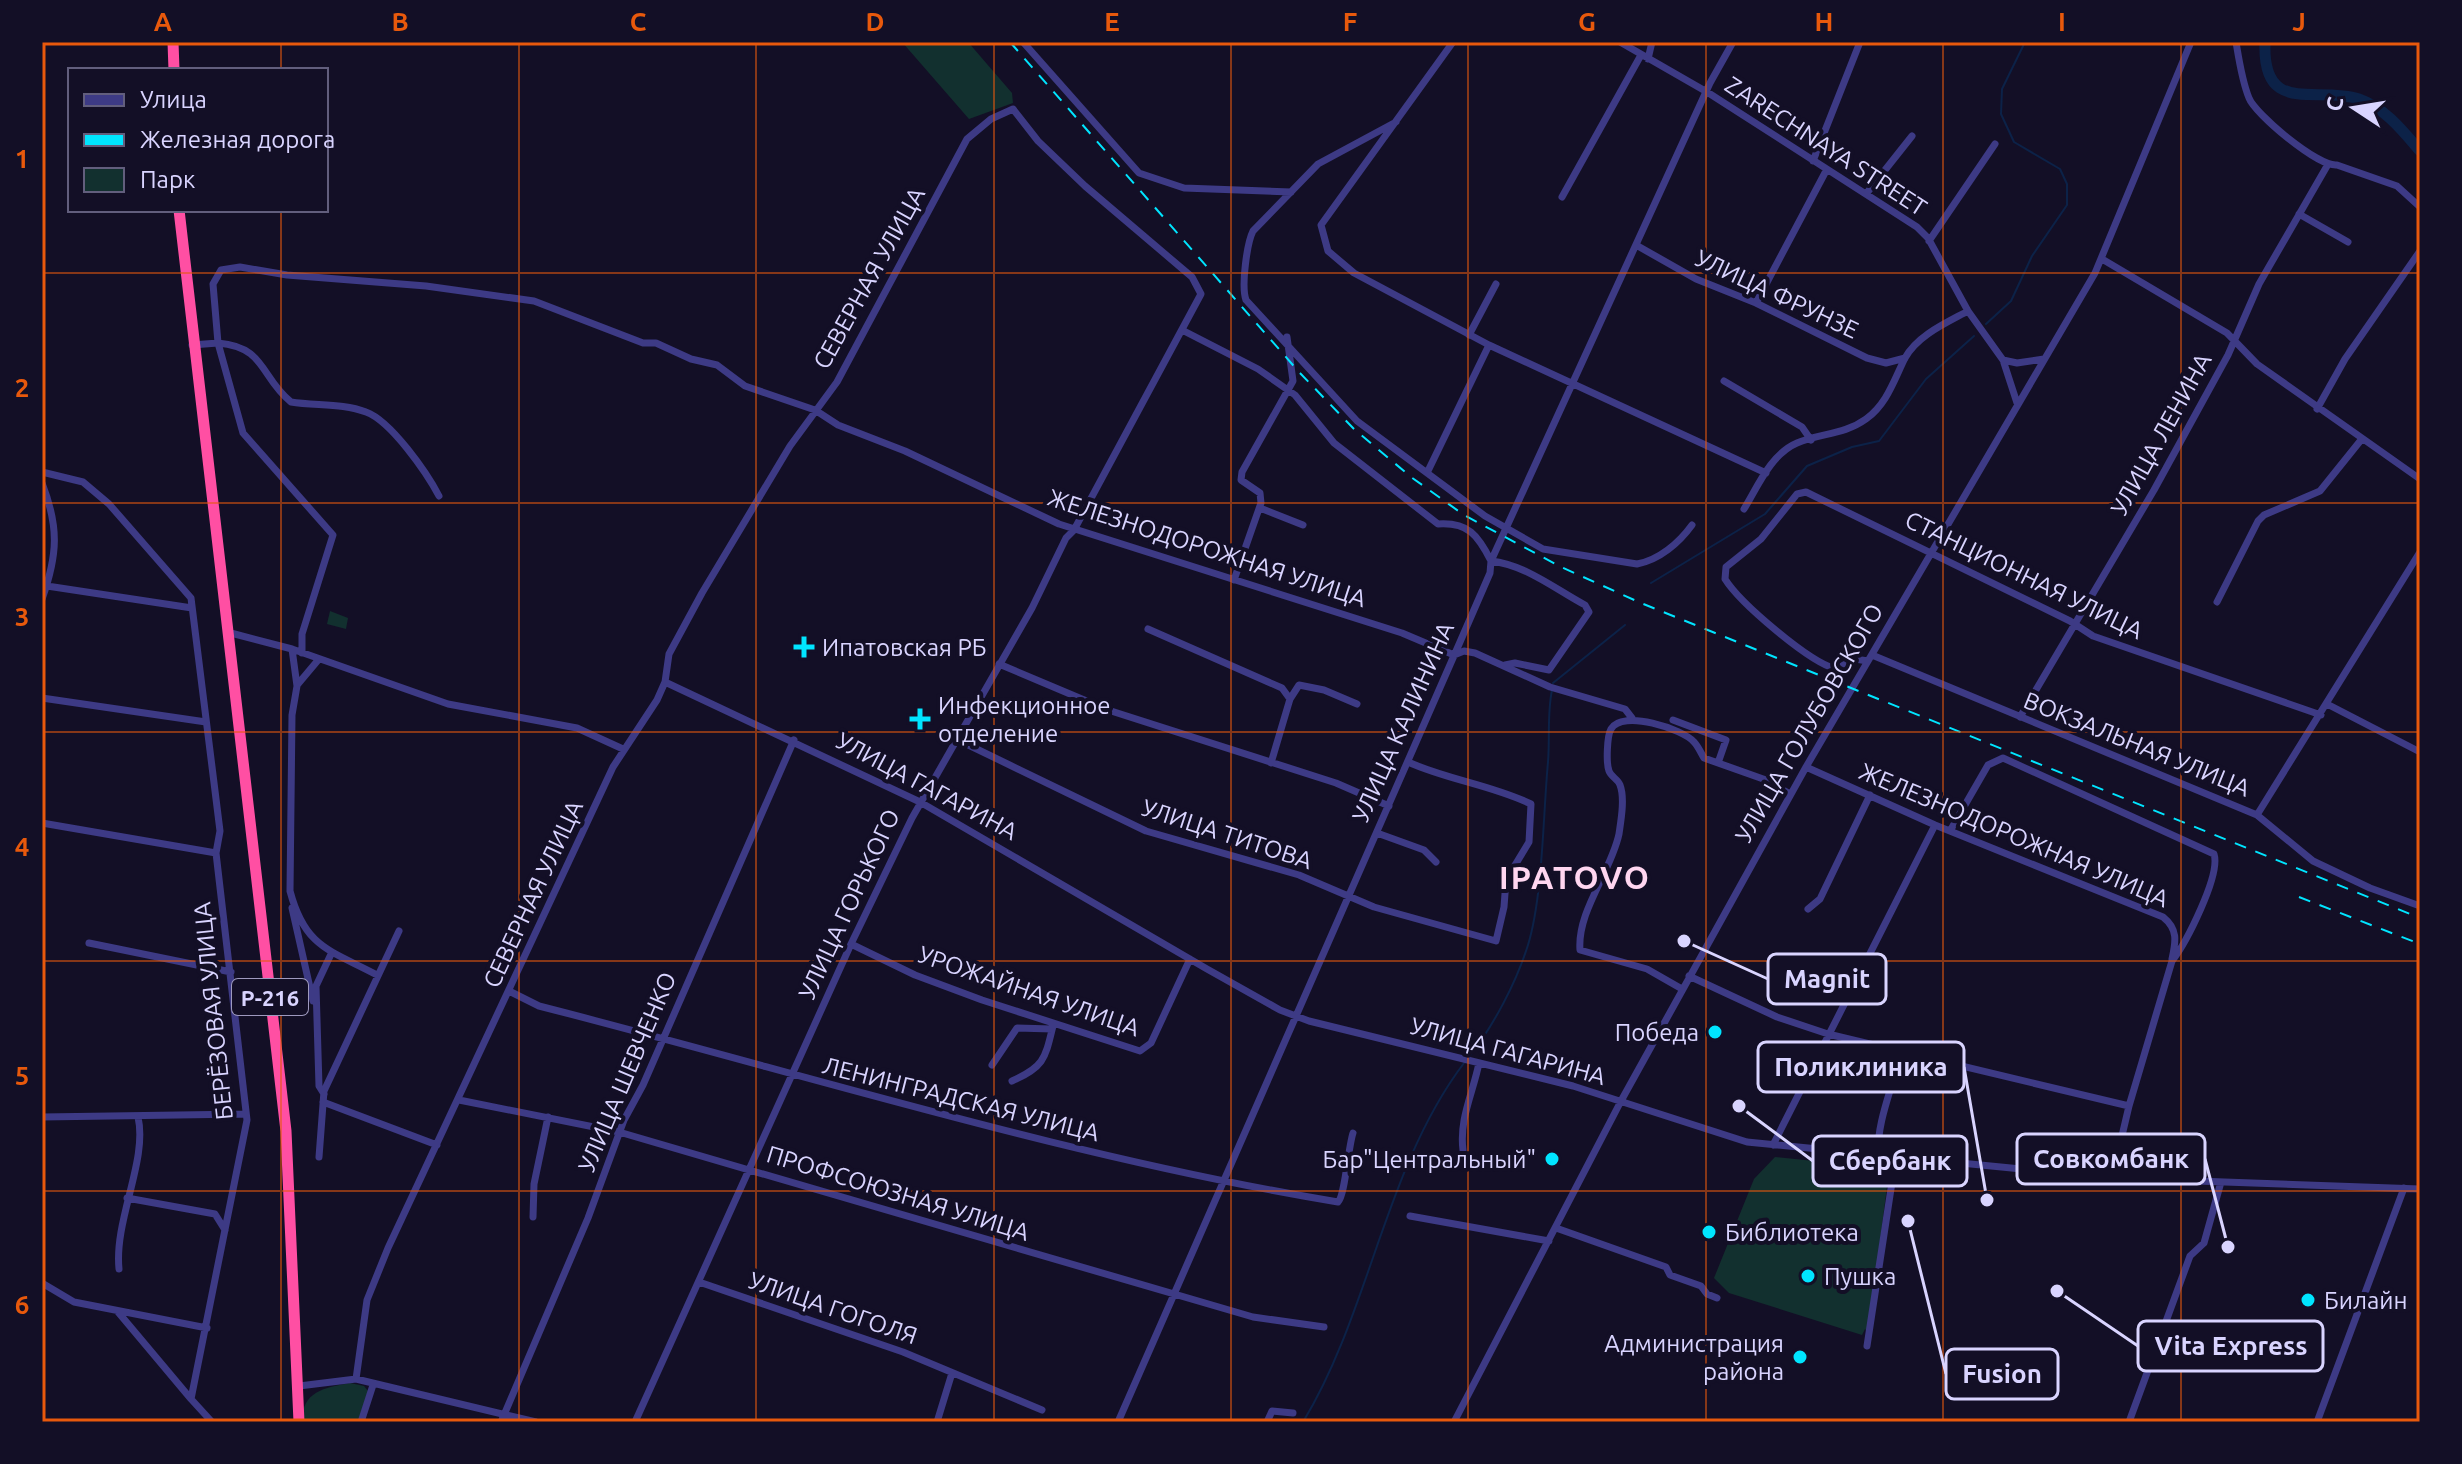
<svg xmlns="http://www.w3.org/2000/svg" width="2462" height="1464" viewBox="0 0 2462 1464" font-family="Ubuntu,sans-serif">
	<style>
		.green { fill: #12302f }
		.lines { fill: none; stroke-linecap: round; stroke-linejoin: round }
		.stream { stroke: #0c2248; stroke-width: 2 }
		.river { stroke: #0c2248; stroke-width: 11 }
		.minor { stroke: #3d3a85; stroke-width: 7 }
		.highway { stroke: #ff4fa3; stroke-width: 11 }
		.rail { stroke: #00e5ff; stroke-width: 2; stroke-dasharray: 12 10; stroke-linecap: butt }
		.grid { fill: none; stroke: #e8590c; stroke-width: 2; stroke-opacity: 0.55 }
		.poi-dot { fill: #00e5ff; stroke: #130f26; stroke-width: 3 }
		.labels { text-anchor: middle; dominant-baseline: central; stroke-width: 8; stroke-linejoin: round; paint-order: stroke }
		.shield { fill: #130f26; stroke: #9e99be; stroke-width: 2 }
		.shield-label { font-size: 22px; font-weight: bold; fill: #d9d4ff }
		.street-label { font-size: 24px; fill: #d9d4ff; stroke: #130f26 }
		.poi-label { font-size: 24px; fill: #d9d4ff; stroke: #130f26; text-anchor: start }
		.district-label { font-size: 32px; font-weight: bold; letter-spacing: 2px; fill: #ffd6f0; stroke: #130f26 }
		.leader { fill: none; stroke: #d9d4ff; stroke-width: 3 }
		.callout-dot { fill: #d9d4ff; stroke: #130f26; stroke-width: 3 }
		.callout { fill: #130f26; stroke: #d9d4ff; stroke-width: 3 }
		.callout-label { font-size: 26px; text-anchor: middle; font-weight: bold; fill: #d9d4ff }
		.neatline { fill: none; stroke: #e8590c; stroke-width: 3 }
		.grid-label { font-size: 26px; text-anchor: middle; font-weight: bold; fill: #e8590c }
	</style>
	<rect width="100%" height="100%" fill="#130f26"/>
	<!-- green -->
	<path class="green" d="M902 42H968L1012 93 1013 103 969 119Z
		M330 611 348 618 346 629 327 624Z
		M1775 1157 1882 1168 1889 1171 1868 1334 1865 1329 1862 1335 1729 1293 1714 1278 1754 1179Z
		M350 1383 364 1386 368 1391 358 1422H302C302 1391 324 1388 350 1383Z"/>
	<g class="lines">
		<!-- stream -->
		<path class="stream" d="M1986 324 2011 301 2032 256 2067 205V184L2060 169 2014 142 2001 114 2002 89 2025 42
			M1651 583 1765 514 1807 466 1852 447 1879 441 1926 379 1974 336
			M1553 683 1625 625
			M1468 1058C1493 1027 1516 983 1528 945 1543 896 1543 815 1548 762 1550 737 1547 714 1552 690
			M1303 1422C1370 1312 1385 1167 1464 1063"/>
		<!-- river -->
		<path class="river" d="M2265 42C2262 117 2316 85 2359 99 2385 108 2403 131 2420 151"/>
		<!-- minor -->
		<path class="minor" d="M1023 42 1139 173 1184 188 1291 192
			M1453 42 1321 225 1328 251 1354 273 1489 345 1766 473
			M1620 42 1707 92 1917 227 1928 238 1968 311 2003 360 2017 403
			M2236 42C2239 60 2242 81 2249 98 2255 114 2318 167 2337 165L2397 186 2420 207
			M1648 59 1652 42
			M1396 122 1318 164 1253 231C1247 243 1241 286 1246 300L1357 421 1485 516 1543 549 1637 564C1659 560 1679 543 1692 525
			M1813 161 1860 42
			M1866 194 1912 136
			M1562 197 1641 55
			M2299 214 2348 242
			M1929 241 1995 144
			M1636 245 1696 279 1756 303 1867 358 1886 363 1905 358
			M2102 259 2227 333 2257 364 2420 479
			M1756 303 1827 169
			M1182 330 1258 369 1295 395 1334 443 1438 524C1468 522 1478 535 1491 561 1526 565 1555 589 1585 605L1589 612 1549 670 1515 663 1505 665
			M1469 335 1496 284
			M192 345 218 343 213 284 221 270 240 267 287 275 426 286 534 301 643 343H656L691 359 717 365 745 386 815 410 838 425 905 451 1059 524 1402 633 1454 655 1464 651 1475 653 1550 687 1625 709 1632 718
			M2003 360 2017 363 2044 359
			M1724 381 1802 427 1811 440
			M2317 409 2345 359 2420 251
			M42 472 83 482 109 504 191 598 220 831 216 853 247 1120 191 1399 212 1422
			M1427 473 1489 345
			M42 483C59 527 58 554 42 599
			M1260 508 1303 525
			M1744 509C1758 486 1771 454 1797 443 1820 433 1844 435 1866 419 1887 404 1894 380 1905 358 1918 335 1946 323 1968 311
			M1234 580 1261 503 1260 493 1241 480 1242 472 1293 381 1287 337
			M47 586 192 608
			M2217 602 2258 521 2264 515 2320 491 2361 440
			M1148 629 1282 688 1290 699 1271 763
			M227 632 292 649 448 704 577 728 623 749
			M292 649 297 686 292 715 290 891C305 948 330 950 377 975
			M302 653V634L333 535 243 433 218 343C266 347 260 377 291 402 315 406 343 403 366 412 391 421 427 473 439 496
			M1872 655 2257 815 2313 861 2370 888 2420 906
			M1868 661 1855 659 1836 669C1809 662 1740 603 1725 579L1726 567 1761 539 1797 494 1806 492 2070 621 2093 636 2321 715
			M999 664 1108 710 1336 783 1389 806
			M665 682 920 802 1207 969 1280 1010 1309 1021 1573 1086 1747 1142 2112 1178 2420 1189
			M298 684 319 659
			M42 698 206 722
			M1290 699 1299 685 1324 690 1357 704
			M2327 704 2420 752
			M2020 717 2154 490 2228 355 2259 284 2327 166
			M1673 720 1726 740 1718 763
			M956 739 1146 831 1299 875 1374 907 1496 941 1504 907 1506 880 1529 842 1531 804C1492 785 1448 780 1408 762
			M1806 767 1935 825 2163 917C2178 929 2176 941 2172 959
			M2257 815 2420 552
			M42 823 216 853
			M1950 831 1988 765 2003 758 2214 854C2221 875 2186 943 2172 961L2129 1106 2112 1178
			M1377 833 1424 850 1436 862
			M292 908 313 1001
			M1808 909 1820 899 1870 795
			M89 943 231 972
			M851 944 915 975 982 1000 1140 1051 1151 1043 1190 959
			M1689 976 1777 1017 1828 1034 2129 1106
			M1682 989 1647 969 1580 950C1577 911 1611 872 1619 834 1621 820 1625 798 1620 785 1618 779 1611 777 1609 771 1606 763 1607 736 1611 729 1622 709 1683 729 1694 742 1698 746 1701 753 1704 758L1766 780 1790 794
			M511 992 539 1006C805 1074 1066 1157 1338 1202 1345 1196 1348 1148 1353 1133
			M992 1065 1017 1028 1052 1029
			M1012 1081C1044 1067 1045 1059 1053 1026
			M324 1094 319 1086 316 986 332 952
			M459 1100 619 1132 1253 1317 1324 1327
			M323 1102 437 1145
			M42 1117 246 1114
			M1773 1145 1935 825
			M1463 1150C1459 1119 1473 1093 1479 1063
			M1878 1155C1877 1118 1894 1086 1901 1050
			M319 1157 324 1091 399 931
			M127 1198 215 1214 225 1230
			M1410 1216 1549 1241
			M533 1217 534 1184 548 1117
			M1556 1228 1666 1267 1670 1275 1701 1286 1707 1294 1717 1298
			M119 1269C114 1220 148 1160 138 1117
			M699 1282 903 1352 1042 1410
			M42 1283 74 1302 207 1328
			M118 1312 191 1399
			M1867 1346 1896 1156
			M356 1379 367 1300 388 1248 613 767 657 700 665 682 669 654 702 593 790 446 837 382 967 139 991 119 1013 109 1038 141 1085 186 1192 277 1201 294 1074 530 1066 538 1032 608 912 818 851 944 635 1422
			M299 1386 356 1379 536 1422
			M361 1422 373 1385
			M501 1422 588 1218 624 1120 643 1085 794 740
			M937 1422 952 1373
			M1118 1422 1460 642 1490 573 1491 561 1710 83 1733 42
			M1267 1422 1272 1411 1293 1413
			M1454 1422 1621 1101 1806 767 2095 273 2191 42
			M2129 1422 2190 1256 2204 1243 2221 1182
			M2317 1422 2404 1188"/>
		<!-- highway -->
		<path class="highway" d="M173 42 174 70
			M179 210 286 1131 299 1422"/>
		<!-- rail -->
		<path class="rail" d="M1010 42 1299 372 1354 429 1411 477 1464 515 1561 567 1641 603 2420 918
			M2299 897 2420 944"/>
	</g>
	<!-- grid -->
	<path class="grid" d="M281 42V70M519 42V1422M756 42V1422M994 42V1422M1231 42V1422M1468 42V1422M1706 42V1422M1943 42V1422M2181 42V1422M281 210V1422M42 273H2420M42 503H2420M42 732H2420M42 961H2420M42 1191H2420"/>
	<!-- markers -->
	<g class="poi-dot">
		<path d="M800 635h8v8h8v8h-8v8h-8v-8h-8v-8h8z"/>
		<path d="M916 707h8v8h8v8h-8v8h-8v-8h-8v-8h8z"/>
		<circle cx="1715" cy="1032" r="8"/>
		<circle cx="1552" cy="1159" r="8"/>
		<circle cx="1709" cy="1232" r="8"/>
		<circle cx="1808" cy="1276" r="8"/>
		<circle cx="2308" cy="1300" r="8"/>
		<circle cx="1800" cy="1357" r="8"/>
	</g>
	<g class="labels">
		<!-- shield labels -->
		<rect class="shield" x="232" y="979" width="76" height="36" rx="6"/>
		<g class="shield-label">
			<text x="270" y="997">Р-216</text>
		</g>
		<!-- street labels -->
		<g class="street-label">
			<text transform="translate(1826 146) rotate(33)">ZARECHNAYA STREET</text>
			<text transform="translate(869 278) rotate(-61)">СЕВЕРНАЯ УЛИЦА</text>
			<text transform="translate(1777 294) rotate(25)">УЛИЦА ФРУНЗЕ</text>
			<text transform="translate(2161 434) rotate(-61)">УЛИЦА ЛЕНИНА</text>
			<text transform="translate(1207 548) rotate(18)">ЖЕЛЕЗНОДОРОЖНАЯ УЛИЦА</text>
			<text transform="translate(2024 575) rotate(26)">СТАНЦИОННАЯ УЛИЦА</text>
			<text transform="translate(1403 722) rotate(-66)">УЛИЦА КАЛИНИНА</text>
			<text transform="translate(1809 723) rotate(-60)">УЛИЦА ГОЛУБОВСКОГО</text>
			<text transform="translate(2137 744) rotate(22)">ВОКЗАЛЬНАЯ УЛИЦА</text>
			<text transform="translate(927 786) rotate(28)">УЛИЦА ГАГАРИНА</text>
			<text transform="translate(1227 834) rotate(18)">УЛИЦА ТИТОВА</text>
			<text transform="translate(2014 835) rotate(23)">ЖЕЛЕЗНОДОРОЖНАЯ УЛИЦА</text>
			<text transform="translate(533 894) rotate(-65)">СЕВЕРНАЯ УЛИЦА</text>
			<text transform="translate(849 904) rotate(-65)">УЛИЦА ГОРЬКОГО</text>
			<text transform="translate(1029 991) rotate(19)">УРОЖАЙНАЯ УЛИЦА</text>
			<text transform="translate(213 1011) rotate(-96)">БЕРЁЗОВАЯ УЛИЦА</text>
			<text transform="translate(1508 1051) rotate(15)">УЛИЦА ГАГАРИНА</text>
			<text transform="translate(627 1072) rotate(-67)">УЛИЦА ШЕВЧЕНКО</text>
			<text transform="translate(961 1099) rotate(14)">ЛЕНИНГРАДСКАЯ УЛИЦА</text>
			<text transform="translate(898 1193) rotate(17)">ПРОФСОЮЗНАЯ УЛИЦА</text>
			<text transform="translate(833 1308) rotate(19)">УЛИЦА ГОГОЛЯ</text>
		</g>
		<!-- poi labels -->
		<g class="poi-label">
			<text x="822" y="647">Ипатовская РБ</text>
			<text x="938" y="705">Инфекционное<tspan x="938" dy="28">отделение</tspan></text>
			<text x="1699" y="1032" text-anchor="end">Победа</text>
			<text x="1536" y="1159" text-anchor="end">Бар"Центральный"</text>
			<text x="1725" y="1232">Библиотека</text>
			<text x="1824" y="1276">Пушка</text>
			<text x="2324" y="1300">Билайн</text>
			<text x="1784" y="1343" text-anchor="end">Администрация<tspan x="1784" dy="28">района</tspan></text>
		</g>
		<!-- district labels -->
		<g class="district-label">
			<text x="1575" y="877">IPATOVO</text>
		</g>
	</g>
	<!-- callouts -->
	<path class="leader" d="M1684 941L1768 979M1987 1200L1964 1067M2228 1247L2205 1159M1739 1106L1813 1161M2057 1291L2138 1346M1908 1221L1946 1374"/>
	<g class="callout-dot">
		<circle cx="1684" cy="941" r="8"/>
		<circle cx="1987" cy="1200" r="8"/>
		<circle cx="2228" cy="1247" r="8"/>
		<circle cx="1739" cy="1106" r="8"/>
		<circle cx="2057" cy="1291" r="8"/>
		<circle cx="1908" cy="1221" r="8"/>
	</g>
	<g class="callout">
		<rect x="1768" y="954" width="118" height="50" rx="8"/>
		<rect x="1758" y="1042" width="206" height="50" rx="8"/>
		<rect x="2017" y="1134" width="188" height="50" rx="8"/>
		<rect x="1813" y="1136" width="154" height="50" rx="8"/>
		<rect x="2138" y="1321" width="185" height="50" rx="8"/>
		<rect x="1946" y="1349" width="112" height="50" rx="8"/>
	</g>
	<g class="callout-label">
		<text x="1827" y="988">Magnit</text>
		<text x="1861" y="1076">Поликлиника</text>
		<text x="2111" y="1168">Совкомбанк</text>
		<text x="1890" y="1170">Сбербанк</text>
		<text x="2231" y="1355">Vita Express</text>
		<text x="2002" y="1383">Fusion</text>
	</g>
	<!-- border -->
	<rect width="2462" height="1464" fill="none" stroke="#130f26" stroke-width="88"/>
	<!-- legend -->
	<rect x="68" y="68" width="260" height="144" fill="#130f26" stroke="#625e7d" stroke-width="2"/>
	<rect x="84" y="94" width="40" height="12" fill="#3d3a85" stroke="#625e7d" stroke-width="2"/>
	<text x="140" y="108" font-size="24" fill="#d9d4ff">Улица</text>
	<rect x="84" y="134" width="40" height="12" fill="#00e5ff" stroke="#625e7d" stroke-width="2"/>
	<text x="140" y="148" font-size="24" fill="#d9d4ff">Железная дорога</text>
	<rect x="84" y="168" width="40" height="24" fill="#12302f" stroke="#625e7d" stroke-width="2"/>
	<text x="140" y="188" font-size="24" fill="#d9d4ff">Парк</text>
	<!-- north arrow -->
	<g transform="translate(2354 108) rotate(282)" stroke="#130f26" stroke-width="6" paint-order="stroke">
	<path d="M0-6L14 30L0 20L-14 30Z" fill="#d9d4ff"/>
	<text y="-12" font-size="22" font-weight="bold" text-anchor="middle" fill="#d9d4ff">С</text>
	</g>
	<rect x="44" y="44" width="2374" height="1376" class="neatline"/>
	<g class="grid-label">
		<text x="163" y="31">A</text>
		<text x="400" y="31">B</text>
		<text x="638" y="31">C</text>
		<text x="875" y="31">D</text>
		<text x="1112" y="31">E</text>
		<text x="1350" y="31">F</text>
		<text x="1587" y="31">G</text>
		<text x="1824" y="31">H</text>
		<text x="2062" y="31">I</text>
		<text x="2299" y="31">J</text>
		<text x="22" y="168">1</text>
		<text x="22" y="397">2</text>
		<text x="22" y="626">3</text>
		<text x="22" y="856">4</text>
		<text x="22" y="1085">5</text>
		<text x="22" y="1314">6</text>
	</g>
</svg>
